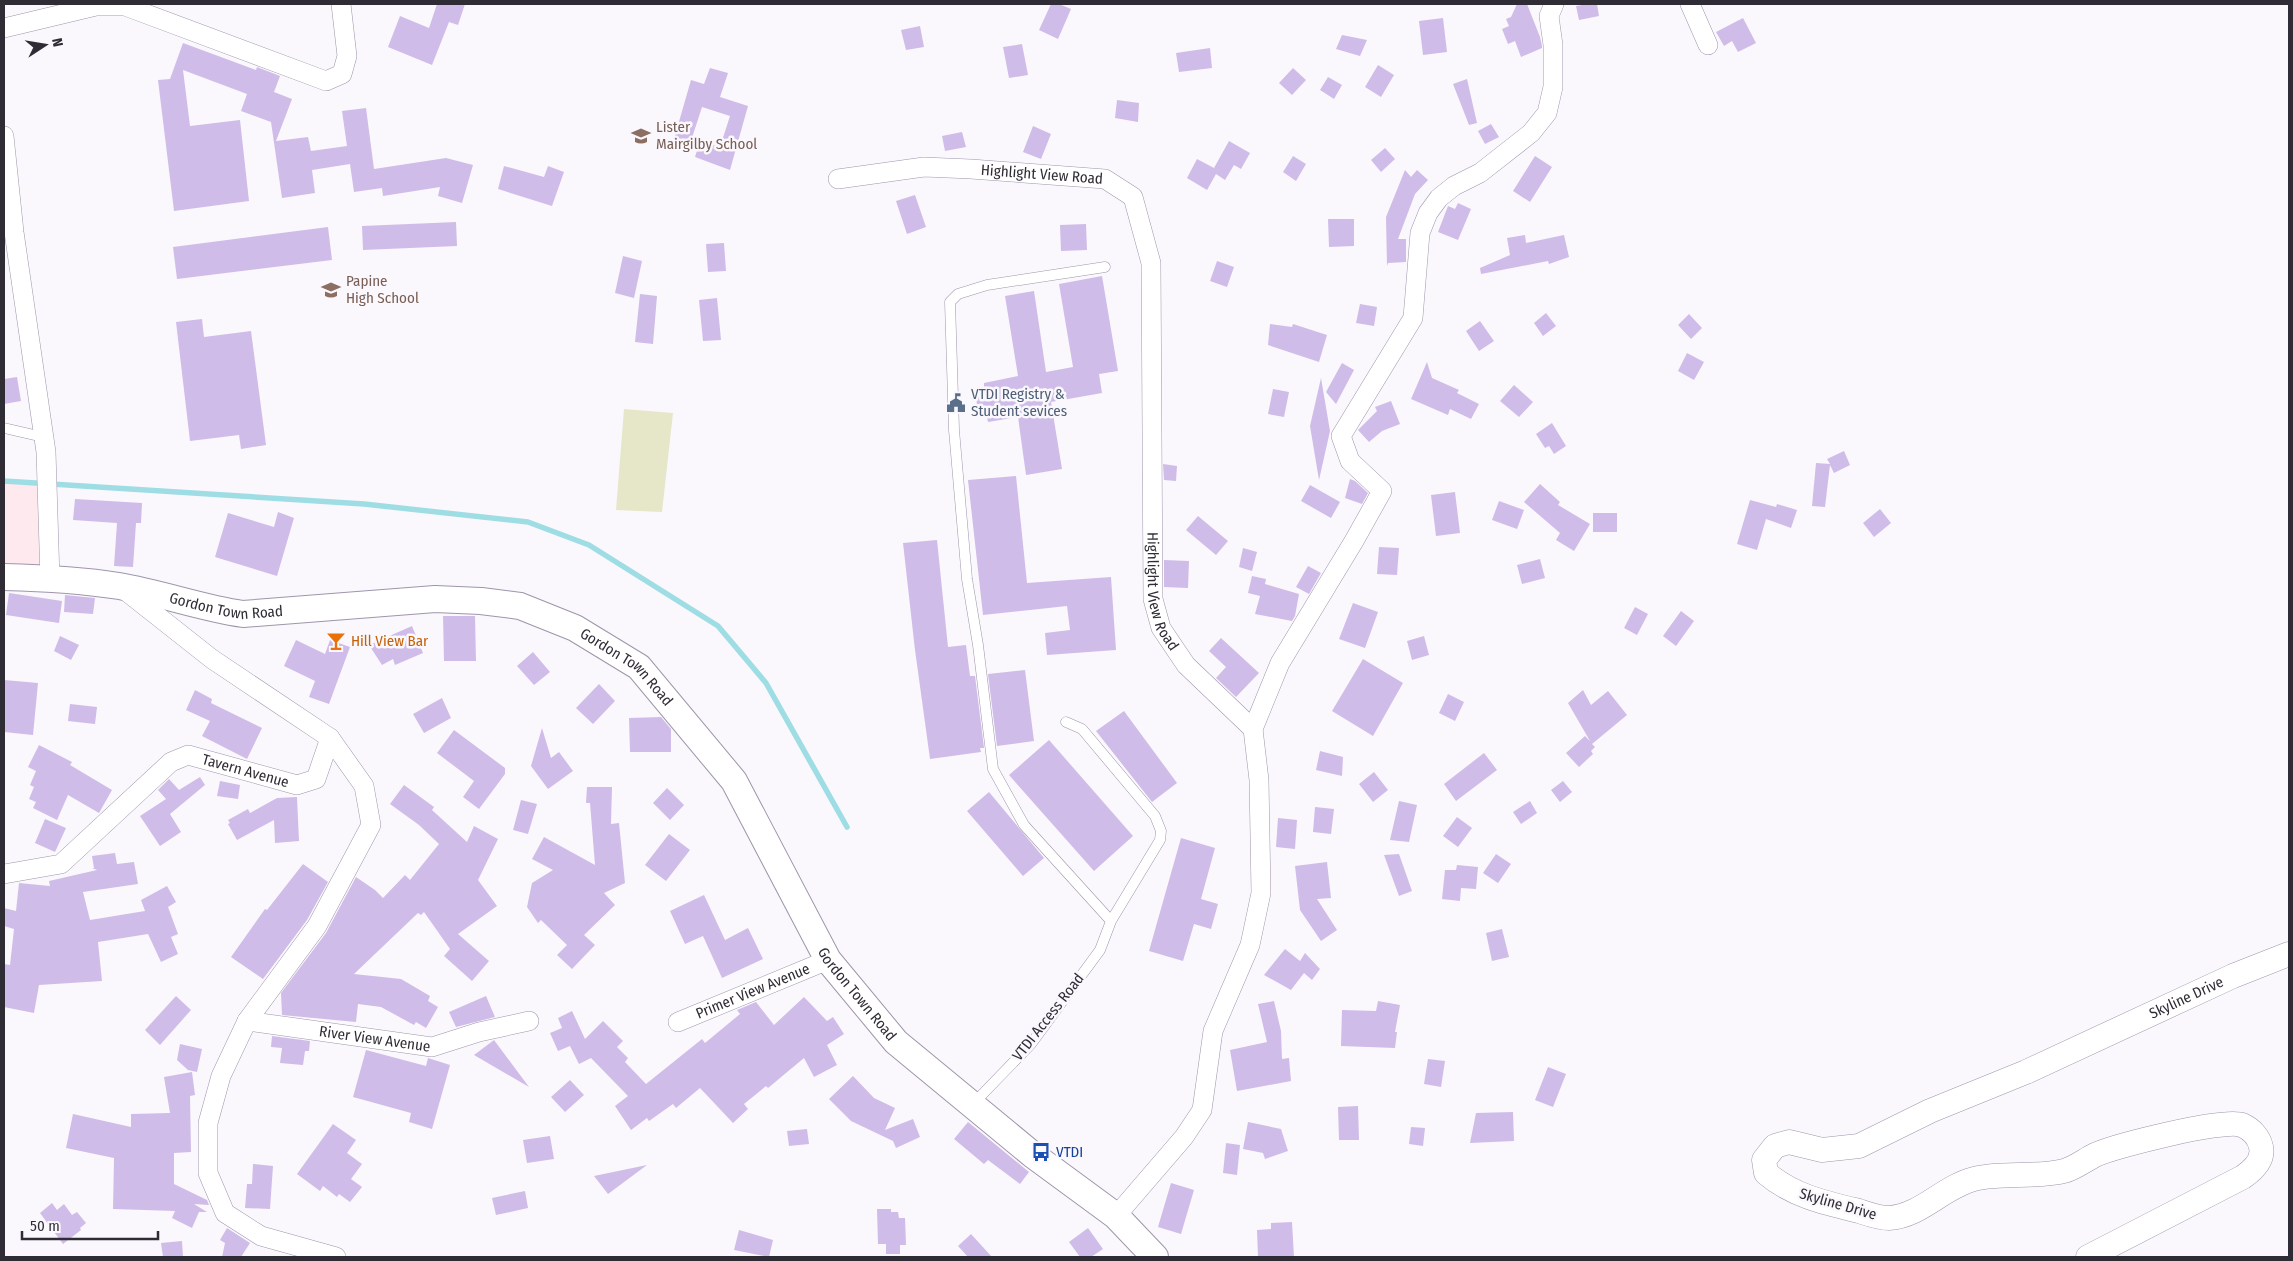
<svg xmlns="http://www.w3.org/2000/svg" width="2293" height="1261" viewBox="0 0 2293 1261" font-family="'Fira Sans Condensed',sans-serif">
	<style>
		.commercial { fill: #fee9ee }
		.green { fill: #e5e7c8 }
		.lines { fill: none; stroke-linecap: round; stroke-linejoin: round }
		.stream { stroke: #9fdde4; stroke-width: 5.5 }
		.building { fill: #d0bce8 }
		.service-casing { stroke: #9f95ab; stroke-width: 11 }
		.minor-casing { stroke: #9f95ab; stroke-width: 20 }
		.tertiary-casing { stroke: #9f95ab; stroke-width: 25 }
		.secondary-casing { stroke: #9f95ab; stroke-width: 28 }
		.service { stroke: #fff; stroke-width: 10 }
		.minor { stroke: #fff; stroke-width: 19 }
		.tertiary { stroke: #fff; stroke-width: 24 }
		.secondary { stroke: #fff; stroke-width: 26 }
		.labels { text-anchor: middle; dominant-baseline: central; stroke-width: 5; stroke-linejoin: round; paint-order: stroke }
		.education-label { font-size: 15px; fill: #785e54; stroke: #faf8fd; text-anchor: start }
		.street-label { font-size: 15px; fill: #302c35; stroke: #faf8fd }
		.service-label { font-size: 15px; fill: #4e5e75; stroke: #faf8fd; text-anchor: start }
		.food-label { font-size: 15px; fill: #c56008; stroke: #faf8fd; text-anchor: start }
		.transit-label { font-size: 15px; fill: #164399; stroke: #faf8fd; text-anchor: start }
	</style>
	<rect width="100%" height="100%" fill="#faf8fd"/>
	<!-- commercial -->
	<path class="commercial" d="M4 480 47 483 44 571 4 573Z"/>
	<!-- green -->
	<path class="green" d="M624 409 673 413 662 512 616 510Z"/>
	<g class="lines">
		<!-- stream -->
		<path class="stream" d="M4 481 364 504 528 522 589 545 718 626 766 683 847 827"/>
	</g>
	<!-- building -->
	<path class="building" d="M437 4H465L458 25 449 22 432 65 388 47 400 16 429 28Z
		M1051 4H1059L1071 9 1058 39 1039 30Z
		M1517 4H1527L1540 37 1542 46V48L1521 57 1515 41 1508 44 1502 29 1509 26 1506 19 1511 17Z
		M1588 4H1597L1599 16 1579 20 1576 6Z
		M1443 18 1447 52 1423 55 1419 21Z
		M1743 18 1756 43 1738 52 1732 41 1724 46 1716 32Z
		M920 26 924 47 906 50 901 30Z
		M1342 35 1367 40 1360 56 1336 49Z
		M183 43 256 70 257 67 280 76 274 92 292 99 276 141 308 137 311 151 347 146 342 111 366 108 374 169 446 158 473 165 462 203 438 196 440 187 383 196 382 188 354 192 350 164 312 170 315 193 282 198 271 122 241 111 247 94 183 70 190 126 240 120 249 201 174 211 158 80 170 79Z
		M1022 44 1028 75 1009 78 1003 47Z
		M1210 48 1212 68 1179 72 1176 53Z
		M1378 65 1394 75 1381 97 1365 87Z
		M710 68 728 73 720 97 748 106 730 170 695 157 700 141 720 147 730 116 702 107 690 144 674 139 691 80 704 84Z
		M1293 68 1306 80 1292 95 1279 83Z
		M1328 77 1342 85 1334 99 1320 90Z
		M1467 79 1477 123 1469 125 1453 84Z
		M1117 100 1139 103 1138 122 1115 118Z
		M1491 124 1499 137 1485 144 1478 131Z
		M1033 126 1051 134 1041 159 1023 152Z
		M962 132 966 147 945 151 942 136Z
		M1229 141 1250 153 1241 169 1234 165 1225 180 1216 174 1207 190 1187 178 1197 159 1214 168Z
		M1385 148 1395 159 1381 172 1371 160Z
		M1293 156 1306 164 1296 181 1283 172Z
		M1535 156 1552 167 1530 202 1513 191Z
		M504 166 544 177 548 166 564 172 552 206 498 189Z
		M1405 170 1411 177 1417 170 1428 180 1415 194 1398 239H1406V262L1388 263 1387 266 1386 217Z
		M915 195 926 227 907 234 896 201Z
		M1458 203 1471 209 1458 240 1438 232 1448 206 1455 209Z
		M1328 219H1354V246L1329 247Z
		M456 222 457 246 363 250 362 226Z
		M1086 224 1087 250 1061 251 1060 225Z
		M328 227 332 260 177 279 173 247Z
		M1525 235 1526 243 1564 235 1569 257 1549 264 1548 261 1481 274 1480 268 1510 255 1507 238Z
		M724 243 726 271 708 272 706 244Z
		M623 256 642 261 634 298 615 293Z
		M1217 261 1234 267 1227 287 1210 281Z
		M1102 276 1118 371 1099 374 1102 393 1051 402 1062 469 1026 475 1018 417 988 422 986 412 979 413 975 395 984 393V383L1018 376 1005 296 1034 291 1046 372 1073 367 1059 284Z
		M640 294 657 296 653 344 635 342Z
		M717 298 721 340 703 341 699 300Z
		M1360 304 1377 307 1374 326 1356 323Z
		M1546 313 1556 326 1543 336 1534 323Z
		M1689 314 1702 328 1691 339 1678 325Z
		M202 319 204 337 251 331 266 445 241 449 239 435 190 441 176 322Z
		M1480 321 1494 341 1479 351 1466 331Z
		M1270 324 1292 327 1293 324 1327 335 1319 362 1268 345Z
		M1687 353 1704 362 1694 380 1678 371Z
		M1427 362 1432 378 1459 390 1457 393 1479 404 1471 419 1450 409 1448 415 1411 399Z
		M1342 363 1354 370 1336 404 1326 392Z
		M17 377 21 401 4 404V379Z
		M1321 378 1330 431 1319 480 1310 426Z
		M1514 385 1533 402 1519 417 1500 401Z
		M1273 389 1289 392 1284 417 1268 414Z
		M1391 401 1400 424 1382 431 1369 442 1358 430 1377 411 1375 407Z
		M1552 423 1566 446 1554 454 1549 446 1545 448 1536 434Z
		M1844 451 1850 465 1834 473 1830 465 1825 507 1812 506 1816 463 1830 464 1827 459Z
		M1163 464 1177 466 1176 481 1164 480Z
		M1016 476 1027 583 1111 577 1116 650 1047 655 1045 633 1070 630 1067 606 983 615 968 480Z
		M1350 479 1355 481 1368 493 1362 504 1345 498Z
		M1540 484 1560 502 1558 505 1590 524 1574 551 1556 540 1560 533 1524 502Z
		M1310 485 1340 502 1331 518 1301 501Z
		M1455 492 1460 533 1436 536 1431 495Z
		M75 499 142 503 141 523H136L133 567 114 566 117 523 73 520Z
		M1750 500 1776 507 1777 504 1797 510 1791 528 1766 519 1757 550 1737 544Z
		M1499 501 1524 510 1517 529 1492 520Z
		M1880 509 1891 523 1874 537 1863 523Z
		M278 512 294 518 277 576 215 557 228 513 274 527Z
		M1593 513H1617V532H1593Z
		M1198 516 1228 541 1216 555 1186 530Z
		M937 540 948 647 966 645 970 676H975L984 748H980L981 752 930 759 915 650 903 543Z
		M1379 547 1399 548 1397 575 1377 574Z
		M1243 548 1257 552 1252 571 1239 567Z
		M1540 559 1545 578 1522 584 1517 565Z
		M1164 560 1189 561 1188 588 1164 587Z
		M1308 566 1321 573 1309 594 1296 587Z
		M1252 576 1266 579 1265 584 1299 594 1295 616 1292 621 1255 614 1260 596 1248 593Z
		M9 593 62 601 59 623 6 615Z
		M65 595 95 598 93 614 64 612Z
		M1353 603 1378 612 1365 648 1339 639Z
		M1635 607 1648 614 1637 635 1624 628Z
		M1681 611 1694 621 1676 646 1663 636Z
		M443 616H475L476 661H444Z
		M412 626 423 653 395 665 393 659 382 665 369 645Z
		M60 636 79 645 71 660 54 651Z
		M1424 636 1429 655 1412 660 1407 641Z
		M1221 638 1259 673 1236 697 1216 678 1226 667 1209 651Z
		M296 640 325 654 330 640 350 647 329 704 309 697 315 681 284 666Z
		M533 652 550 672 534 685 517 666Z
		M1363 659 1403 683 1373 736 1332 711Z
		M1025 670 1034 741 997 746 988 674Z
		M4 680 38 683 33 735 4 732Z
		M599 684 615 701 593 724 576 708Z
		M195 690 212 699 211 703 262 728 247 759 202 736 210 721 186 710Z
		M1583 690 1591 705 1608 691 1627 715 1592 744 1595 747 1591 751 1593 754 1579 767 1566 753 1585 736 1590 741 1568 703Z
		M1448 694 1464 702 1455 721 1439 713Z
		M442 698 451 718 424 733 413 714Z
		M70 704 97 707 95 724 68 721Z
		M1124 711 1177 783 1152 802 1096 731Z
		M661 717 671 729V752H630L629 718Z
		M542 728 551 758 559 752 573 771 548 789 531 766Z
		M454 730 505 768V774L479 809 463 797 474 781 437 753Z
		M1049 740 1133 836 1094 871 1009 775Z
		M39 745 72 762 70 765 112 790 99 813 68 795 57 820 33 808 36 802 29 799 34 787 30 785 36 771 28 767Z
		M1320 751 1343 757 1342 776 1316 770Z
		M1484 753 1497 770 1456 801 1444 784Z
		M1374 772 1388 790 1373 802 1359 784Z
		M200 777 205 785 170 814 181 832 160 846 140 816 166 799 158 790 169 779 179 790Z
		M220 781 240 785 238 799 217 796Z
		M1563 781 1572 792 1560 802 1551 790Z
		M404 785 434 807 432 810 467 842 474 826 498 839 478 880 497 906 458 934 489 961 472 981 444 956 450 949 424 912 421 915 418 913 354 974 401 979 430 996 428 1001 438 1007 426 1028 416 1022 414 1025 381 1007 358 1004 356 1022 282 1015 281 993 326 933 356 877 375 890 383 898 405 875 410 880 439 844 419 825 390 804Z
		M587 787H612L611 824 619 823 625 883 604 893 615 905 584 935 595 945 572 969 557 955 567 945 541 920 538 923 527 907 532 883 553 870 532 859 544 837 595 865 590 803H586Z
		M667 788 684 805 670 820 653 803Z
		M989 792 1044 858 1023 876 967 811Z
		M297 797 299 841 275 843 274 820 237 840 228 824 230 823 228 820 248 809 250 813 277 798Z
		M521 800 537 804 528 834 513 830Z
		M1399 801 1417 805 1409 842 1390 840Z
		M1530 801 1537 813 1521 824 1513 812Z
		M1315 807 1334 809 1331 834 1313 832Z
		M1457 817 1472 828 1458 847 1443 836Z
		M1278 818 1297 820 1295 849 1276 847Z
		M45 819 66 828 55 852 35 843Z
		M669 834 690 850 666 881 645 865Z
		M1181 838 1215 848 1201 899 1218 904 1211 929 1194 924 1183 961 1149 951Z
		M115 853 117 864 134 862 138 884 83 892 90 920 145 911 141 900 167 886 176 902 168 907 178 934 171 937 178 954 161 962 148 934 98 942 102 981 39 985 34 1013 4 1007V964L10 965 14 929 4 926V908L16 911 19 883 50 886 49 881 97 870 92 868H94L92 856Z
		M1399 854 1412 891 1399 896 1384 855Z
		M1496 854 1511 864 1498 883 1483 873Z
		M1327 862 1331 898 1317 899 1337 930 1321 941 1300 910 1295 866Z
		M303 864 328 882 307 920 263 979 231 957 265 909 267 910Z
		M1457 865 1478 867 1476 889 1461 888 1460 901 1442 899 1445 870H1456Z
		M704 895 725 940 748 928 763 959 722 978 703 936 685 944 670 911Z
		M1502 929 1509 957 1492 961 1486 933Z
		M1285 949 1300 961 1305 953 1320 969 1312 980 1304 973 1291 990 1264 975Z
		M176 996 191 1010 160 1045 145 1030Z
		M486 996 495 1017 456 1027 449 1012Z
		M804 997 827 1021 833 1017 844 1034 827 1045 837 1065 814 1077 804 1058 768 1088 766 1086 744 1104 748 1109 733 1123 700 1088 676 1108 673 1104 649 1121 647 1118 631 1130 615 1106 628 1096 591 1058 579 1064 570 1046 558 1051 550 1033 562 1028 558 1018 572 1011 585 1039 603 1021 623 1041 617 1047 628 1058 625 1062 646 1084 702 1039 705 1043 740 1014 737 1010 756 1002 774 1025Z
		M1274 1001 1281 1031 1282 1059 1289 1058 1291 1081 1237 1091 1230 1050 1267 1042 1258 1004Z
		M1378 1001 1400 1005 1395 1032H1397L1395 1048 1341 1046 1342 1010 1376 1011Z
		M272 1036 310 1041 309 1051H305L303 1065 280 1063 282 1048 271 1047Z
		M494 1040 529 1087 474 1055Z
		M180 1044 202 1049 197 1072 188 1070 177 1060Z
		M366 1050 426 1066 428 1058 450 1065 432 1129 409 1122 411 1113 353 1097Z
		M1428 1059 1445 1061 1441 1087 1424 1084Z
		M1548 1067 1566 1074 1553 1107 1535 1100Z
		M192 1072 195 1095 190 1096 191 1152 174 1153V1184L207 1200 209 1205 194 1204 207 1212H199L192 1228 172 1218 175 1211 113 1209 114 1158 66 1148 73 1114 131 1127V1114L170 1113 164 1077Z
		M853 1076 874 1098 895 1108 885 1130 913 1119 920 1137 896 1148 893 1141 851 1121 829 1099Z
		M570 1080 584 1095 565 1112 551 1097Z
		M1358 1106 1359 1140H1339L1338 1107Z
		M1513 1112 1514 1141 1470 1143 1476 1113Z
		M968 1122 1029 1172 1020 1184 988 1160 984 1164 954 1139Z
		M1248 1122 1281 1129 1288 1151 1265 1159 1263 1153 1243 1149Z
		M333 1124 356 1140 347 1153 362 1164 351 1179 362 1187 350 1202 339 1194 337 1197 323 1186 320 1191 297 1174Z
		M1411 1127 1425 1128 1423 1146 1409 1144Z
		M807 1129 809 1144 789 1146 787 1131Z
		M550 1136 554 1159 527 1163 523 1140Z
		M1226 1143 1240 1145 1237 1175 1223 1173Z
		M253 1164 273 1166 270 1209 245 1208 247 1184H252Z
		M647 1165 608 1194 594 1176Z
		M1171 1183 1194 1190 1181 1234 1158 1227Z
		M525 1191 528 1208 496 1215 492 1198Z
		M52 1203 57 1210 64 1204 72 1215 77 1212 86 1223 80 1228 81 1230 63 1244 40 1213Z
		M877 1209H891V1212H898L899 1218H905L906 1245H900V1254H886V1244H878Z
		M1292 1222 1294 1257H1258L1257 1230 1271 1229V1223Z
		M227 1228 250 1243 241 1257H222L225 1243 220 1240Z
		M1088 1228 1103 1249 1091 1257H1080L1069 1242Z
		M739 1230 773 1240 769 1257 734 1250Z
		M971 1234 992 1257H968L958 1246Z
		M182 1241 183 1257H163L161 1243Z"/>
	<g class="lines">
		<!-- service casing -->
		<g class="service-casing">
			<path id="service" d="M1105 267 987 285 958 294 950 302 954 430 967 579 978 645 993 769 1024 825 1111 921
				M4 428 43 437
				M972 1105 1031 1044 1100 950 1111 921 1160 840 1161 831 1155 816 1082 729 1066 722"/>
		</g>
		<!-- minor casing -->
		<g class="minor-casing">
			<g id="minor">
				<path d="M1690 4 1708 45"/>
				<path d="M4 28 96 6H125L326 81 342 74 347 56 341 4"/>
				<path d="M4 136 14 232 46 452 50 579"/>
				<path id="s1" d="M838 179 924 167 971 169 1105 179 1133 197 1151 263 1153 599 1161 628 1186 665 1253 729 1259 780 1261 893 1250 945 1213 1031 1202 1110 1184 1137 1116 1216"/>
				<path d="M1253 729 1280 663 1354 541 1382 491 1350 461 1341 436 1413 318 1420 233 1428 213 1439 198 1454 186 1480 173 1531 133 1547 113 1553 87V45L1549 16 1554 4"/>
				<path d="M330 738 364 786 371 825 317 926 247 1021 221 1076 208 1123V1173L225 1213 261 1236 336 1257"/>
				<path id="s2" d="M4 874 61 864 171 762 188 755 297 785 316 779 330 738 212 659 122 588"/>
				<path id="s3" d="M247 1021 432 1047 479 1032 529 1021"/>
				<path id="s4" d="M678 1022 828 960"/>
			</g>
		</g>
		<!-- tertiary casing -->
		<g class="tertiary-casing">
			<g id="tertiary">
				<path id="s5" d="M2088 1257 2243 1177C2253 1170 2264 1160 2261 1147 2259 1137 2251 1129 2242 1125 2224 1118 2115 1146 2095 1155 2085 1160 2075 1168 2064 1171 2036 1178 2000 1172 1974 1179 1943 1187 1921 1216 1889 1218 1879 1218 1868 1214 1859 1211 1825 1203 1793 1196 1766 1173L1764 1160 1775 1146 1789 1142 1822 1150 1859 1146 1930 1111 2026 1072 2233 976 2289 954"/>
			</g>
		</g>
		<!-- secondary casing -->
		<g class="secondary-casing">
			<g id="secondary">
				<path id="s6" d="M4 577C42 578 81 580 119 586 161 593 201 608 243 614L435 599 481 601 520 606 575 628 639 667 734 781 828 960 896 1042 1033 1155 1116 1216 1155 1257"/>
			</g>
		</g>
		<!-- service -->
		<use href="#service" class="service"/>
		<!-- minor -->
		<use href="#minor" class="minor"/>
		<!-- tertiary -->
		<use href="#tertiary" class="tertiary"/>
		<!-- secondary -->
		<use href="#secondary" class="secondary"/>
	</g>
	<!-- icons -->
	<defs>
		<g id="school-bare" transform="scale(1.5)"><path d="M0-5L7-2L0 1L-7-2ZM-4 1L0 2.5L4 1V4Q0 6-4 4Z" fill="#8d6e63" stroke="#faf8fd" stroke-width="2.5" paint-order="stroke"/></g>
		<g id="civic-bare" transform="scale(1.5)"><path d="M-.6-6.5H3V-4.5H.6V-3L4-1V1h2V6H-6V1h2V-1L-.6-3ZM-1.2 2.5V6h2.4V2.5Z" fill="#5c6f8a" stroke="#faf8fd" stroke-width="2.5" paint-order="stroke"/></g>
		<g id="bar-bare" transform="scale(1.5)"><path d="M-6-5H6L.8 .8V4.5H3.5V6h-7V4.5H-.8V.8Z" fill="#e8710a" stroke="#faf8fd" stroke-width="2.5" paint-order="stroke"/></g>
		<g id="bus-bare" transform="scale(1.5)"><path d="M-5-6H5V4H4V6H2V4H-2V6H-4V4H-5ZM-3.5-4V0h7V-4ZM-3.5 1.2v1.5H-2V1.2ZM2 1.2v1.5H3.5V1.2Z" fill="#1a4fb4" stroke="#faf8fd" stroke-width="2.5" paint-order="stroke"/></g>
	</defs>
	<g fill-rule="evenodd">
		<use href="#school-bare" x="641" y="136"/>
		<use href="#school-bare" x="331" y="290"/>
		<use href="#civic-bare" x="956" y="403"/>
		<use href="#bar-bare" x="336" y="641"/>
		<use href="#bus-bare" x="1041" y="1152"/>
	</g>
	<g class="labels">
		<!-- education labels -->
		<g class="education-label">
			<text x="656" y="127">Lister<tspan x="656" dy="17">Mairgilby School</tspan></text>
			<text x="346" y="281">Papine<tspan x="346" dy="17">High School</tspan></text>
		</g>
		<!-- street labels -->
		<g class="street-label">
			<text stroke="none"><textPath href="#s1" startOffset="205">Highlight View Road</textPath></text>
			<text stroke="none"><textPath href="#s1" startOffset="700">Highlight View Road</textPath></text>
			<text stroke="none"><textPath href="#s6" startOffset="225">Gordon Town Road</textPath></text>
			<text stroke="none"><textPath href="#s6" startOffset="645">Gordon Town Road</textPath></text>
			<text stroke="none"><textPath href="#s2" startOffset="286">Tavern Avenue</textPath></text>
			<text stroke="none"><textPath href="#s4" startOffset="81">Primer View Avenue</textPath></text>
			<text stroke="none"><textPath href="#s6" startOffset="1050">Gordon Town Road</textPath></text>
			<text stroke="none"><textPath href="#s5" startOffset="1221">Skyline Drive</textPath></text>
			<text transform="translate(1048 1017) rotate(-52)">VTDI Access Road</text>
			<text stroke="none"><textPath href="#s3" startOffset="129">River View Avenue</textPath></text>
			<text transform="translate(1838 1204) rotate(16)">Skyline Drive</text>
		</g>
		<!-- service labels -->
		<g class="service-label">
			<text x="971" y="394">VTDI Registry &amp;<tspan x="971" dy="17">Student sevices</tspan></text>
		</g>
		<!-- food labels -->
		<g class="food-label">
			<text x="351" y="641">Hill View Bar</text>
		</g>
		<!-- transit labels -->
		<g class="transit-label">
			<text x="1056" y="1152">VTDI</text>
		</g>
	</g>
	<!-- border -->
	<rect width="2293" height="1261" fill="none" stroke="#302c35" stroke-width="10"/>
	<!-- north arrow -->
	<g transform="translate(45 45) rotate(78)" stroke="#faf8fd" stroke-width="4" paint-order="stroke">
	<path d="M0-4L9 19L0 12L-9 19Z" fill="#302c35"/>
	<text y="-8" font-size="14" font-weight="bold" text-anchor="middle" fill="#302c35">N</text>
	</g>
	<!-- scale -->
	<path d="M22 1231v8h136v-8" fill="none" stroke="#302c35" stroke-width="2.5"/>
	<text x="30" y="1231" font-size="15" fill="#302c35" stroke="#faf8fd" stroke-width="4" paint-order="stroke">50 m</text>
</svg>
